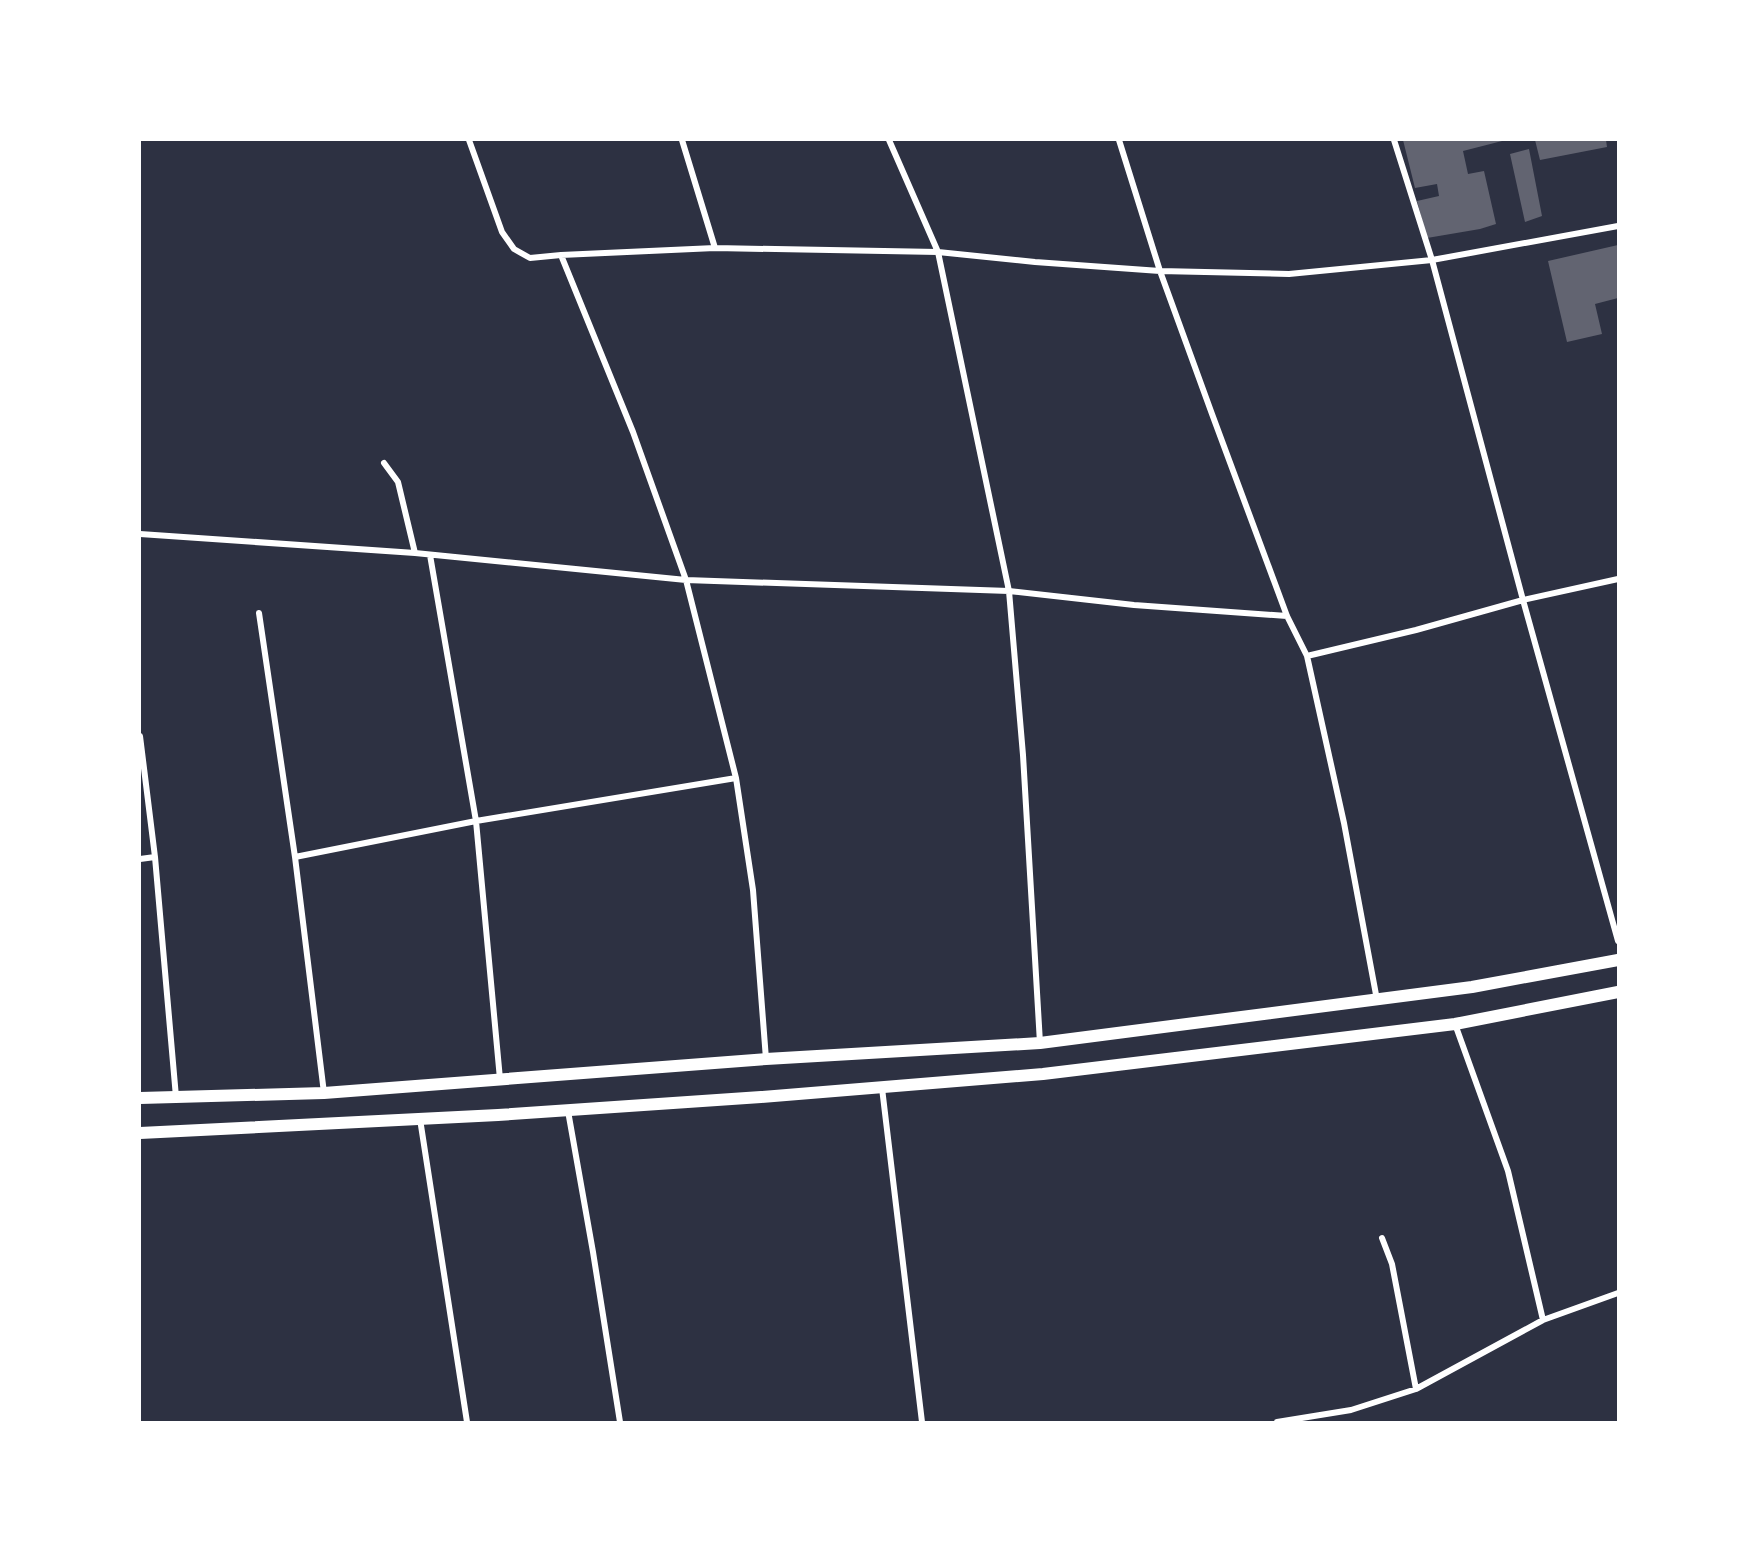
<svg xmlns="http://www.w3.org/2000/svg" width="1758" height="1562" viewBox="0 0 1758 1562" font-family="Barlow,sans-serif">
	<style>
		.building { fill: #626471 }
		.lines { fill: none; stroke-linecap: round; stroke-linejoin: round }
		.minor { stroke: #fff; stroke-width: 6 }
		.secondary { stroke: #fff; stroke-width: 12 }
	</style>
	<rect width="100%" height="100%" fill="#2d3142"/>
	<!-- building -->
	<path class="building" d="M1403 140H1506L1463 151 1468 174 1484 171 1496 224 1480 229 1427 238 1417 201 1439 196 1437 184 1415 188Z
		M1535 140H1606L1607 147 1540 160Z
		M1529 149 1542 216 1525 222 1510 154Z
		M1618 245V298L1595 304 1602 334 1567 342 1548 261Z"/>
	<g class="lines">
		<!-- minor -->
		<path class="minor" d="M469 140 502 232 514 249 530 258 561 255 715 248 938 252 1035 262 1160 271 1289 274 1432 260 1618 226
			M682 140 715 248
			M889 140 938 252 1009 591 1023 755 1040 1043
			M1119 140 1160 271 1212 414 1287 616 1307 656 1344 823 1377 1000
			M1394 140 1432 260 1523 600 1618 941
			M561 255 633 432 686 580 736 778 753 890 766 1059
			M384 463 398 482 415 553
			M140 534 415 553 686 580 1009 591 1134 605 1287 616
			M430 555 476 821 500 1079
			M259 613 295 857 324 1093
			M1307 656 1416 630 1523 600 1618 579
			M140 736 155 857 176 1097
			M295 857 476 821 736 778
			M140 859 155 857
			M1455 1024 1508 1171 1543 1320
			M882 1088 922 1422
			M568 1111 593 1252 620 1422
			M420 1119 467 1422
			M1382 1238 1392 1264 1416 1389
			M1277 1422 1351 1410 1416 1389 1543 1320 1618 1293"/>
		<!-- secondary -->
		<path class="secondary" d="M140 1098 324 1093 766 1059 1040 1043 1472 987 1618 960
			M140 1133 498 1115 761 1097 1043 1074 1455 1024 1618 992"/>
	</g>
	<!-- border -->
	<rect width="1758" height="1562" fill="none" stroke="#ffffff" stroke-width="282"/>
</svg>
